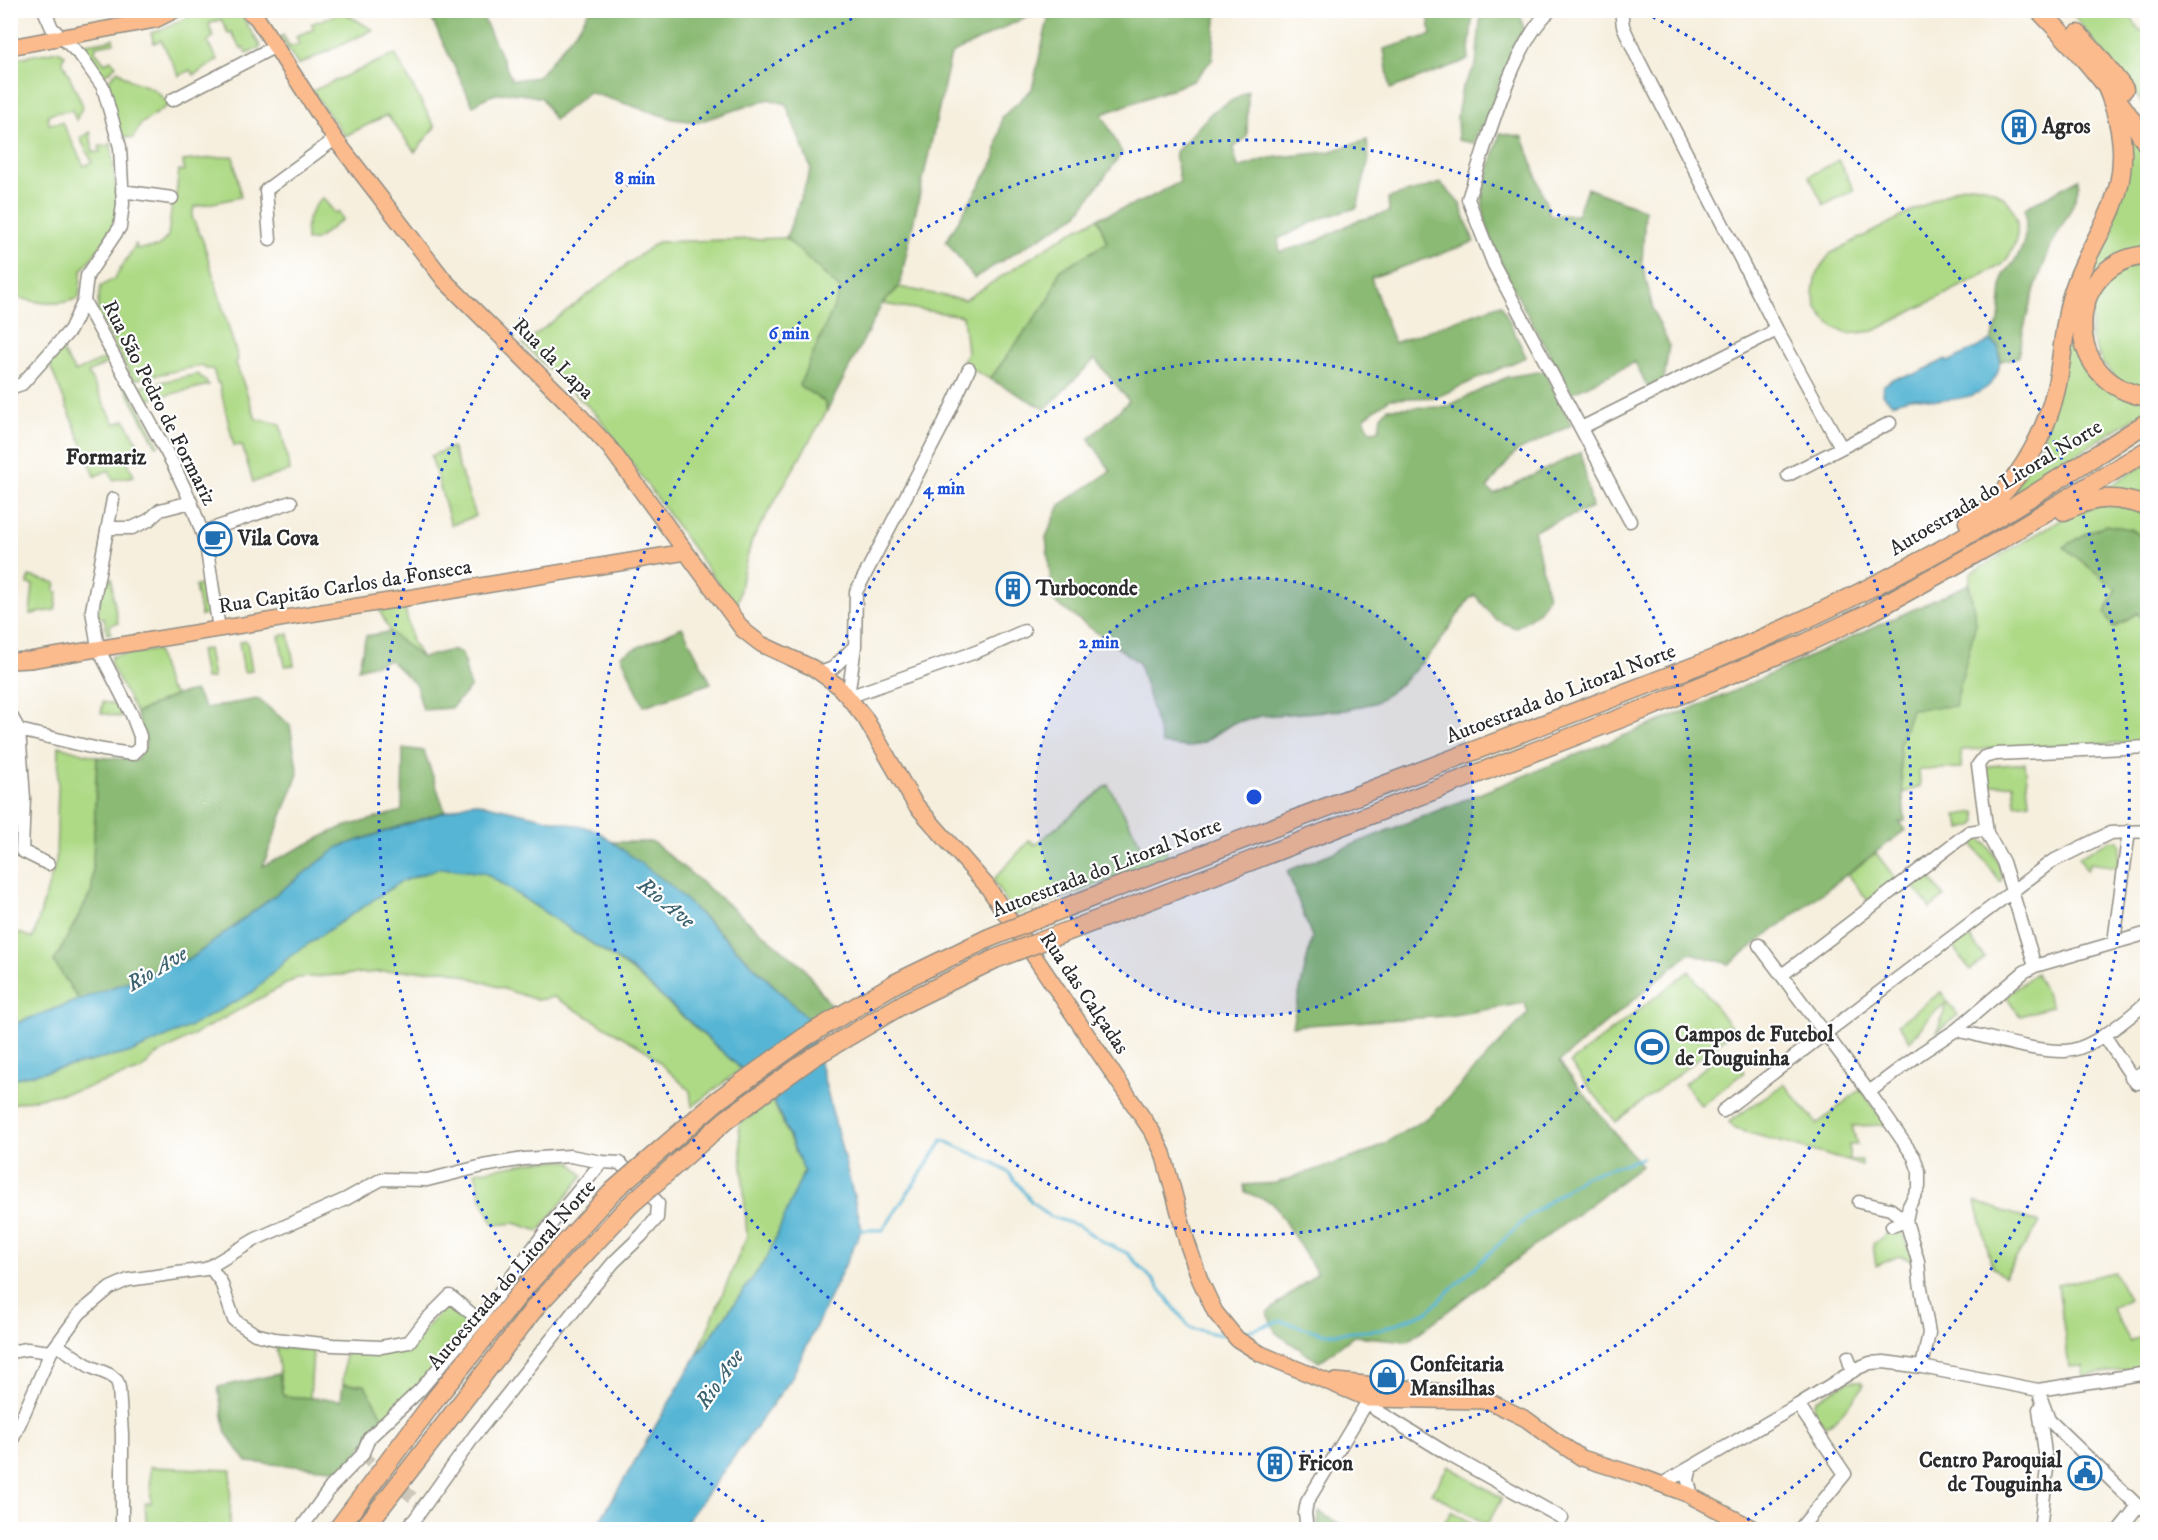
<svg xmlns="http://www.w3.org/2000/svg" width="2158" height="1540" viewBox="0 0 2158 1540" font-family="'IM FELL DW Pica',serif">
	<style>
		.green { fill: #aeda86; stroke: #6c8258; stroke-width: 1.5 }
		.forest { fill: #8aba73; stroke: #5a724f; stroke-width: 1.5 }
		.water { fill: #56b5d4; stroke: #407080; stroke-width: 1.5 }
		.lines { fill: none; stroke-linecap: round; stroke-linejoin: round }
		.stream { stroke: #56b5d4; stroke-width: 3 }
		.minor-tunnel { stroke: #cdc8ba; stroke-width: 12; stroke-dasharray: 12 6; stroke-linecap: butt }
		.minor-casing { stroke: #908d84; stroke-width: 15 }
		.major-casing { stroke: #908d84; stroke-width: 18 }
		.highway-casing { stroke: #908d84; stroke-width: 21 }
		.minor { stroke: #fff; stroke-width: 12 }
		.major { stroke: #fbbb8d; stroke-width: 15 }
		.highway { stroke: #fbbb8d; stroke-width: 18 }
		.highway-bridge-casing { stroke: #908d84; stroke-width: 21; stroke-linecap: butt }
		.highway-bridge { stroke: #fbbb8d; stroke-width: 18 }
		.ring { fill: none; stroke: #1d4ed8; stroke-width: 3; stroke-dasharray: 3 6 }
		.labels { text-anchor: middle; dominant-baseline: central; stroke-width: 4.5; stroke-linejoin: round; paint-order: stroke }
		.poi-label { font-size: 21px; font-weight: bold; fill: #2b2b2b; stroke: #fff; text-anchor: start }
		.street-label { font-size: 21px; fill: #2b2b2b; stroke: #fff }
		.neighbourhood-label { font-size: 22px; font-weight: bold; fill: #2b2b2b; stroke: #fff }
		.water-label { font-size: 22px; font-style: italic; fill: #3c626f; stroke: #fff }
		.centre { fill: #1d4ed8; stroke: #fff; stroke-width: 3 }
		.ring-label { font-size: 18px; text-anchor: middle; font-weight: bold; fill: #1d4ed8; stroke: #fff; stroke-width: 4.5; stroke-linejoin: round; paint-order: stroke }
	</style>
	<rect width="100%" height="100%" fill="#fff"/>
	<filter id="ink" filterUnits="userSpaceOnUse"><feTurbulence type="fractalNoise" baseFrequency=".0167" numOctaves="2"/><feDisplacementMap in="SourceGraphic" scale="12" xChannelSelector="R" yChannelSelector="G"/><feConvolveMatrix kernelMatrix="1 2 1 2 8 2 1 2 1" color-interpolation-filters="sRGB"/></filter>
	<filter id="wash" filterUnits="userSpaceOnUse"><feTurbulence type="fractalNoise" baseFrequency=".008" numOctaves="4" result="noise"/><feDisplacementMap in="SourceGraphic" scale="24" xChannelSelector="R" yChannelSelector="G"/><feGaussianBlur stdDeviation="1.35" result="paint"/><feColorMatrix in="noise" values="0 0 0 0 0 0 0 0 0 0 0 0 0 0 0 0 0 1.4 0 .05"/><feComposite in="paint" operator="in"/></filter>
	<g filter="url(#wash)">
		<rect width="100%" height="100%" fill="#f6efde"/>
		<!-- green -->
		<path class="green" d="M200 11H220L242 16 261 47 247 54 244 47 242 49 231 32 228 33 221 19 209 24 213 37 207 42 218 60 194 75 190 70 179 76 161 40 154 43 151 33 164 29Z
			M2070 11H2127L2140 31 2147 28V109Z
			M343 12 373 30 298 65 280 37 283 35 290 47 299 44 296 36 314 29 311 24Z
			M113 38 114 43 96 46 95 51 105 63 111 60 116 65 109 72 102 75 81 49 80 45 110 40Z
			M58 51 65 55 62 60 83 106 76 120 72 110 48 114 49 124 62 122 84 166 92 162 80 138 90 132 93 152H100L99 146H108L111 143 118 209 115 228 82 270 79 298C53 308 37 302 11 296V59Z
			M395 54 435 127 415 152 387 115 345 136 312 91Z
			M118 70C131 85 141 81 156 91 162 96 161 99 170 104L141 124 133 138 121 136 108 89V81Z
			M2121 110 2147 160V250L2088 287V363L2147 402V410L2006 498 2041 448 2081 284 2118 207Z
			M233 156 241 197 194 207 192 217 203 241 238 359 236 363 256 419 280 424 290 471 253 482 242 445 234 446 219 383H217L213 369H206L203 365 133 380 98 313V301L101 286 115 278 136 244 137 249 158 247 168 236 172 203H175L179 170 184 171 183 161Z
			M1839 160 1854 190 1824 205 1809 176Z
			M1970 185C2016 186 2032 232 2002 265L1874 331 1847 334 1834 327 1823 317 1816 306 1813 293 1815 279 1821 266 1831 253 1959 187Z
			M323 198 335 213 338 212 343 219 316 240 306 241C305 223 309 210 323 198Z
			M1098 218 1107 243 1060 270 1050 298 990 379 962 364 967 352 963 316 882 304 899 287 965 300 1069 233Z
			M786 238 841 290 800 386 824 401 827 411 752 540 743 572 737 606 732 603 598 416 523 344 657 242Z
			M2147 262V390L2123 384 2103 364 2091 338 2092 307 2105 282 2125 269Z
			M60 348 75 372 111 356 159 445 156 446 111 361 88 373 115 424 125 420 143 453 127 460 134 476 113 480 109 470 95 476 49 363Z
			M198 374 209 385 146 400 138 387Z
			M452 447 476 516 451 525 431 456Z
			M2147 463V499L2099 492Z
			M2114 504 2147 513V540L2131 529 2116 589 2106 613 2114 628 2137 613 2147 623V742L1961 750V768L1919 770 1920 787 1903 793 1899 746 1911 709 1976 623 1969 584 1971 573 2060 520 2088 508Z
			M29 576 56 583 54 591 58 592 55 610 30 614 33 585 28 584Z
			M112 578 113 596 118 623 110 625 111 633 107 634 104 618 97 617 102 581Z
			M207 584 213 614 201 616 195 586Z
			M404 603 412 642 422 658 390 632 378 607Z
			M289 634 294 665 285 666 279 636Z
			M247 641 252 671 244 672 239 642Z
			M208 649 213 678 205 679 200 650Z
			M157 650 168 688 176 695 136 713 110 663 112 656Z
			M103 702 123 706 120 717 101 713Z
			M59 746 97 757 92 891 54 962 79 1000 16 1023 11 1021 10 930 33 938 56 861Z
			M2025 763 2029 802 2015 804 2013 784 1985 786 1983 772 1989 766Z
			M1108 785 1144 850 1164 843 1168 858 1014 916 993 880 1030 840 1035 845Z
			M1976 812 1977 822 1975 825 1961 829 1956 815Z
			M1974 837C1989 839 2003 868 2002 881L2000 882 1971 842Z
			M2111 840 2119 841 2121 845 2118 867 2089 863 2088 869 2086 870 2079 856Z
			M1876 853 1896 879 1868 901 1848 874Z
			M440 868 485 873 630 969 741 1069 692 1107 690 1091 647 1051 554 997 537 1000 448 970 393 971 297 978 155 1056 141 1070 83 1089 11 1104 10 1079 133 1052 253 992 289 957 400 882Z
			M1926 872 1944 897 1930 908 1911 883Z
			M1967 934 1985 958 1970 970 1952 946Z
			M1689 971 1734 1031 1616 1122 1570 1063Z
			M2036 973 2052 1006 2020 1016 2006 996Z
			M1941 992 1958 1015 1937 1032 1947 1003 1933 1013 1910 1041 1898 1024Z
			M1727 1050 1744 1072 1701 1106 1684 1084Z
			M1784 1084 1817 1124 1861 1089 1886 1125 1852 1126 1857 1145H1849V1160H1862V1165L1735 1129 1729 1122Z
			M773 1101 804 1171 767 1258 696 1357 747 1236 739 1124Z
			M537 1161H570L583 1176 539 1231 515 1223 494 1225 482 1201 475 1172Z
			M1976 1202 2040 1223 2004 1276 1992 1266Z
			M1894 1228 1901 1230 1913 1260 1899 1256 1876 1266 1873 1244Z
			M2114 1272 2129 1299 2112 1308 2130 1341 2143 1335 2147 1344V1364L2146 1367 2083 1376 2082 1366 2069 1367 2058 1285Z
			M447 1304H456L472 1317 473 1324 437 1368 384 1420 343 1384 345 1352C365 1353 397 1357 413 1343 425 1331 436 1316 447 1304Z
			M276 1347 313 1350 310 1398 283 1396Z
			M1849 1381H1860L1863 1384 1862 1389 1835 1420 1827 1426C1818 1420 1809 1411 1816 1400Z
			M1448 1466 1502 1498 1487 1525 1432 1493Z
			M150 1467 231 1470 230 1529H147L145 1503H151Z
			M1451 1511 1474 1524 1471 1529H1440Z"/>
		<!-- forest -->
		<path class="forest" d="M428 11H480L512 80 538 77 582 23 589 11H1038L951 54 899 287 882 304 827 411 824 401 799 386 841 290 786 238 811 169 786 104 769 99 698 122 673 119 589 92 554 120 542 98C517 93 495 87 473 106Z
			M1050 11H1217L1212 60 1193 81 1102 114 1122 153 1077 215 974 278 946 241 995 160 1002 117 1032 89Z
			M1428 11H1473L1468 60 1390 89 1384 49 1431 35Z
			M1481 11H1520L1524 32 1500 80 1487 128 1480 126 1474 143 1458 140 1457 116 1462 88 1476 65Z
			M1248 91 1247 137 1233 148 1238 168 1270 158 1328 152 1367 140 1369 159 1357 208 1322 218 1278 239 1280 252 1317 241 1356 221 1389 212 1388 198 1441 183 1460 204 1474 242 1371 278 1394 343 1501 304 1526 357 1437 397 1390 399 1364 418 1370 431 1379 430 1381 416 1388 408 1446 407 1507 377 1544 371 1572 425 1516 452 1487 488 1494 494 1581 452 1592 508 1534 530 1548 597 1537 613 1515 628 1496 620 1475 595 1469 599 1434 650 1401 684 1377 702 1346 710 1261 716 1233 723 1204 742 1188 747 1162 744 1139 663 1053 601 1046 537 1060 505 1111 471 1089 439 1129 401 1095 359 1045 409 990 379 1050 298 1060 270 1107 243 1098 218 1145 200 1180 182 1175 153 1212 112Z
			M1500 133 1523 137 1550 215H1577L1587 188 1645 210 1642 262 1653 310 1669 345 1664 380 1648 388 1635 362 1572 393C1550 353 1476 236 1483 195 1486 174 1495 153 1500 133Z
			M2079 179C2078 206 2059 227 2049 251 2035 285 2024 321 2018 357L2001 361 1998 346 1990 341 1999 321 2003 275C2024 254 2028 237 2025 208Z
			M2106 525 2131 529 2147 540V623L2137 613 2113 628 2105 613 2116 589 2064 547 2087 533Z
			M1969 584 1976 623 1955 706 1911 709 1899 746 1905 821 1899 822 1905 830 1729 964 1690 953 1559 1062 1641 1166 1408 1341 1354 1336 1319 1362 1276 1333 1267 1313 1317 1273 1273 1203 1245 1192 1244 1185 1276 1183 1372 1151 1432 1115 1528 1013 1525 1003 1448 1016 1292 1026 1312 937 1287 871 1725 695Z
			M682 627 711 683 644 706 621 655Z
			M390 632 422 658 451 650 462 653 470 688 451 708 423 710 416 685 390 660 358 669 366 636Z
			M195 691 205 708 258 699 290 725 298 774 263 866 340 828 402 811 403 748 424 751 445 811 339 847 193 957 79 1000 54 962 92 891 97 757 136 760 146 745 136 713 176 695Z
			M612 842H653L803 967 832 1007 809 1020 704 917Z
			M279 1374 283 1396 341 1400 343 1384 365 1385 384 1420 344 1470 247 1462 226 1433 218 1387Z
			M1319 1512 1348 1529H1318Z"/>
		<!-- water -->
		<path class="water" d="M1990 341 1998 346C2008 388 1973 400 1938 400 1929 400 1919 396 1910 398 1904 399 1898 401 1892 403L1882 394 1883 386 1894 378 1916 374 1946 359 1948 362Z
			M474 802 596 830 670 885 809 1020 862 1229 791 1379 681 1529H595L696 1357 767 1258 804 1171 775 1103 735 1063 631 969 485 873 440 868 400 882 289 957 253 992 189 1027 133 1052 11 1079 10 1021 17 1023 193 957 339 847Z"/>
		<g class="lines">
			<!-- stream -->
			<path class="stream" d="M860 1230H883L943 1140 994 1163 1009 1173 1031 1201 1049 1216 1079 1226 1103 1242 1127 1253 1153 1280 1190 1328 1221 1335
				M1245 1332 1280 1321 1326 1334 1380 1330 1427 1312 1530 1215 1583 1177 1642 1158"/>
		</g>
	</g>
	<g filter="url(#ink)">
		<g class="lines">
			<!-- minor-tunnel -->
			<path class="minor-tunnel" d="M362 1455 424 1507"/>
			<!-- minor casing -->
			<g class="minor-casing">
				<path id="minor" d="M44 10 52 28 81 56 103 87 120 147 123 204 120 227 87 276 84 301 174 466 191 502 206 544 219 629
					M1551 10C1513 41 1484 151 1468 199L1494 265 1630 521
					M1621 10 1623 26 1636 55 1777 330 1841 447
					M172 100 274 47
					M122 191 172 198
					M270 239 266 190 335 139
					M969 369 943 425 856 592 855 646 848 697 976 652 1024 631
					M10 388 22 384 70 330 84 301
					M1581 428 1777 330
					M1788 475 1890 423
					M108 528H132L149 520 160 510 191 502
					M203 532 291 502
					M820 673 833 668 854 647
					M10 714 19 730 24 798 22 851 48 864
					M19 730 103 750 133 754 140 747V736L132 715 98 648 92 610 113 499
					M2114 942 2129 831
					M1759 945 1869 1092 1914 1157 1919 1172V1187L1909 1206 1906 1221 1918 1261 1920 1282 1929 1333 1922 1367
					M2035 966 2003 862 1987 833 1978 765 1984 757 1996 754 2148 747
					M1782 975 1969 832 1982 830 1987 833
					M1956 1030C1987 1037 2035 1052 2065 1051 2091 1050 2129 1018 2148 1001
					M2104 1035 2136 1083 2148 1082
					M2131 1078 2148 1070
					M1869 1092 1921 1053 1956 1030 2024 972 2035 966 2148 933
					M1723 1111 2051 862 2110 833 2148 831
					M1859 1202 1890 1209 1906 1221
					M1892 1226 1906 1221
					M210 1267 221 1282 234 1320 255 1334 275 1339 333 1345 381 1347 409 1342 426 1320 450 1296 479 1320
					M57 1345 89 1366 110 1375 117 1381 119 1388 122 1434V1530
					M10 1352 27 1349 51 1352
					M1848 1357 1852 1372
					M2038 1390 2049 1420 2138 1506 2148 1510
					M1798 1405 1845 1474 1799 1530
					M2039 1409 2047 1468 2040 1530
					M10 1445 51 1352 80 1313 110 1288 128 1280 206 1269 256 1239 346 1199 382 1179 427 1180 483 1166 524 1159 570 1156 602 1162 620 1163 658 1203 657 1218 641 1236 614 1262 589 1292 475 1435 415 1519 404 1530
					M1691 1467 1688 1480 1692 1496
					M1662 1484 1798 1405 1858 1368 1870 1363 1884 1362 1922 1367 2038 1390 2148 1373
					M300 1530 331 1487 362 1455 369 1438 420 1390 479 1320 555 1219 602 1162
					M1307 1530 1305 1513 1307 1502 1369 1399 1376 1410 1451 1456 1562 1518
					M2119 1530 2138 1506"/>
			</g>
			<!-- major casing -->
			<g class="major-casing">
				<path id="major" d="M247 10 257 18 335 139 445 281 571 406 610 448 743 630 761 644 813 668 837 685 848 697 865 718 915 804 987 886 1153 1133 1163 1153 1187 1242 1200 1280 1215 1312 1237 1339 1261 1354 1369 1399 1484 1401
					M10 47 155 20 175 10
					M10 661 30 660 686 552
					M1336 1381 1443 1392
					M1475 1399 1491 1402 1526 1419 1556 1441 1582 1458 1639 1476 1687 1494 1756 1530"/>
			</g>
			<!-- highway casing -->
			<g class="highway-casing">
				<path id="highway" d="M2039 10C2080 52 2118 95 2148 146
					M2078 34 2098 56 2124 89
					M2148 255C2063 261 2058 384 2148 397
					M2064 511C2094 496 2116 495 2148 507
					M1968 522C2014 493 2044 440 2056 389 2063 359 2063 329 2071 299 2079 271 2093 246 2106 221 2129 175 2126 131 2106 85
					M1105 892 1719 657C1787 629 1853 598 1917 563 1996 521 2072 470 2148 422
					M1113 914 1650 707 1806 643 1867 614 1996 542 2148 450
					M337 1530 437 1397 525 1287 613 1191
					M363 1530 537 1305 629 1206"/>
			</g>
			<!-- minor -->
			<use href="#minor" class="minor"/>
			<!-- major -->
			<use href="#major" class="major"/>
			<!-- highway -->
			<use href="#highway" class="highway"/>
			<!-- highway-bridge casing -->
			<g class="highway-bridge-casing">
				<path id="highway-bridge" d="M613 1191 718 1100 805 1037 896 983 989 938 1105 892
					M629 1206 726 1120 813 1057 905 1003 995 959 1113 914"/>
			</g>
			<!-- highway-bridge -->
			<use href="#highway-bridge" class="highway-bridge"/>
		</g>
	</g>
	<!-- distance rings -->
	<circle cx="1254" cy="797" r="219" fill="#1d4ed8" fill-opacity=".12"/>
	<g class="ring">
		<circle cx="1254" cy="797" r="219"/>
		<circle cx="1254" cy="797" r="438"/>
		<circle cx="1254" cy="797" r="657"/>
		<path d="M771 1527A876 876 0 0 1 863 13M1645 13A876 876 0 0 1 1737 1527"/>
	</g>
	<!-- icons -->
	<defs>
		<g id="building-ring" transform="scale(1.725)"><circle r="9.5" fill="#fff" stroke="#1f6fb2" stroke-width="1.5"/><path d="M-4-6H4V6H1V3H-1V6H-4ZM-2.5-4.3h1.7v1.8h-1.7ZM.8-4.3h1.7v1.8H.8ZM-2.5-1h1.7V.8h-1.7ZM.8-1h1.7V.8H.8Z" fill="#1f6fb2"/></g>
		<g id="cafe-ring" transform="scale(1.725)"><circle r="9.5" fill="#fff" stroke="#1f6fb2" stroke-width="1.5"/><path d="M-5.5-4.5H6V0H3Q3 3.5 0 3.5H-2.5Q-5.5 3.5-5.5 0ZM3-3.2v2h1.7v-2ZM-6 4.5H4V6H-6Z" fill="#1f6fb2"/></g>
		<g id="stadium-ring" transform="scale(1.725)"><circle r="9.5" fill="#fff" stroke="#1f6fb2" stroke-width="1.5"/><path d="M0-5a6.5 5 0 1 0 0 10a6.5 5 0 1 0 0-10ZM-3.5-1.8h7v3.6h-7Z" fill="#1f6fb2"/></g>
		<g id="shop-ring" transform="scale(1.725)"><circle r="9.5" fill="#fff" stroke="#1f6fb2" stroke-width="1.5"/><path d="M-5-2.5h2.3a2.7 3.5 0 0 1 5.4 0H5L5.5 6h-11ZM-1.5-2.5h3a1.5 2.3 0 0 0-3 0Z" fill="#1f6fb2"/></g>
		<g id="civic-ring" transform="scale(1.725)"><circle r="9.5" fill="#fff" stroke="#1f6fb2" stroke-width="1.5"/><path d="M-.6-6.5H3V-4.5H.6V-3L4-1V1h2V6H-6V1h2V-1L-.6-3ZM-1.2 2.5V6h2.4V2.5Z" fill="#1f6fb2"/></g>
	</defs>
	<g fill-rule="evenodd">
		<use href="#building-ring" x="2019" y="127"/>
		<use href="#cafe-ring" x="215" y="539"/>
		<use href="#building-ring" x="1013" y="589"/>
		<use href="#stadium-ring" x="1652" y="1047"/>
		<use href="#shop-ring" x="1387" y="1377"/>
		<use href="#building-ring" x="1275" y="1464"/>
		<use href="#civic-ring" x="2085" y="1473"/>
	</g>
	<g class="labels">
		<!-- poi labels -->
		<g class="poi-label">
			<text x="2042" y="127">Agros</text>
			<text x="238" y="539">Vila Cova</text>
			<text x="1036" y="589">Turboconde</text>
			<text x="1675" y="1035">Campos de Futebol<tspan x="1675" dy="24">de Touguinha</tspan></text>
			<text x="1410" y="1365">Confeitaria<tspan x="1410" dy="24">Mansilhas</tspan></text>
			<text x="2062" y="1461" text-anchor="end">Centro Paroquial<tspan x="2062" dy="24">de Touguinha</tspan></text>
			<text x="1298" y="1464">Fricon</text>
		</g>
		<!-- street labels -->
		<g class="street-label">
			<text transform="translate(553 359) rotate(45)">Rua da Lapa</text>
			<text transform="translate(159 403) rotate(63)">Rua São Pedro de Formariz</text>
			<text transform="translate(1996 488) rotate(-31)">Autoestrada do Litoral Norte</text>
			<text transform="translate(345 587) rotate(-9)">Rua Capitão Carlos da Fonseca</text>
			<text transform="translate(1561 694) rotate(-21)">Autoestrada do Litoral Norte</text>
			<text transform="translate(1107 868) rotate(-21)">Autoestrada do Litoral Norte</text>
			<text transform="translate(1084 993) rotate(56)">Rua das Calçadas</text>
			<text transform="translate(512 1275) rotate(-49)">Autoestrada do Litoral Norte</text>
		</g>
		<!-- neighbourhood labels -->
		<g class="neighbourhood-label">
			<text x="106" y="457">Formariz</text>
		</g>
		<!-- water labels -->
		<g class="water-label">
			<text transform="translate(666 903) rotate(39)">Rio Ave</text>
			<text transform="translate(157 969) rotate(-31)">Rio Ave</text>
			<text transform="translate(720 1379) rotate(-55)">Rio Ave</text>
		</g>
	</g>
	<circle cx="1254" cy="797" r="9" class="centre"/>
	<g class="ring-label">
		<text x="635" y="184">8 min</text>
		<text x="789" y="339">6 min</text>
		<text x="944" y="494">4 min</text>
		<text x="1099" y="648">2 min</text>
	</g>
	<!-- margin -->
	<rect width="2158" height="1540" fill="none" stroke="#fff" stroke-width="36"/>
</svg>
